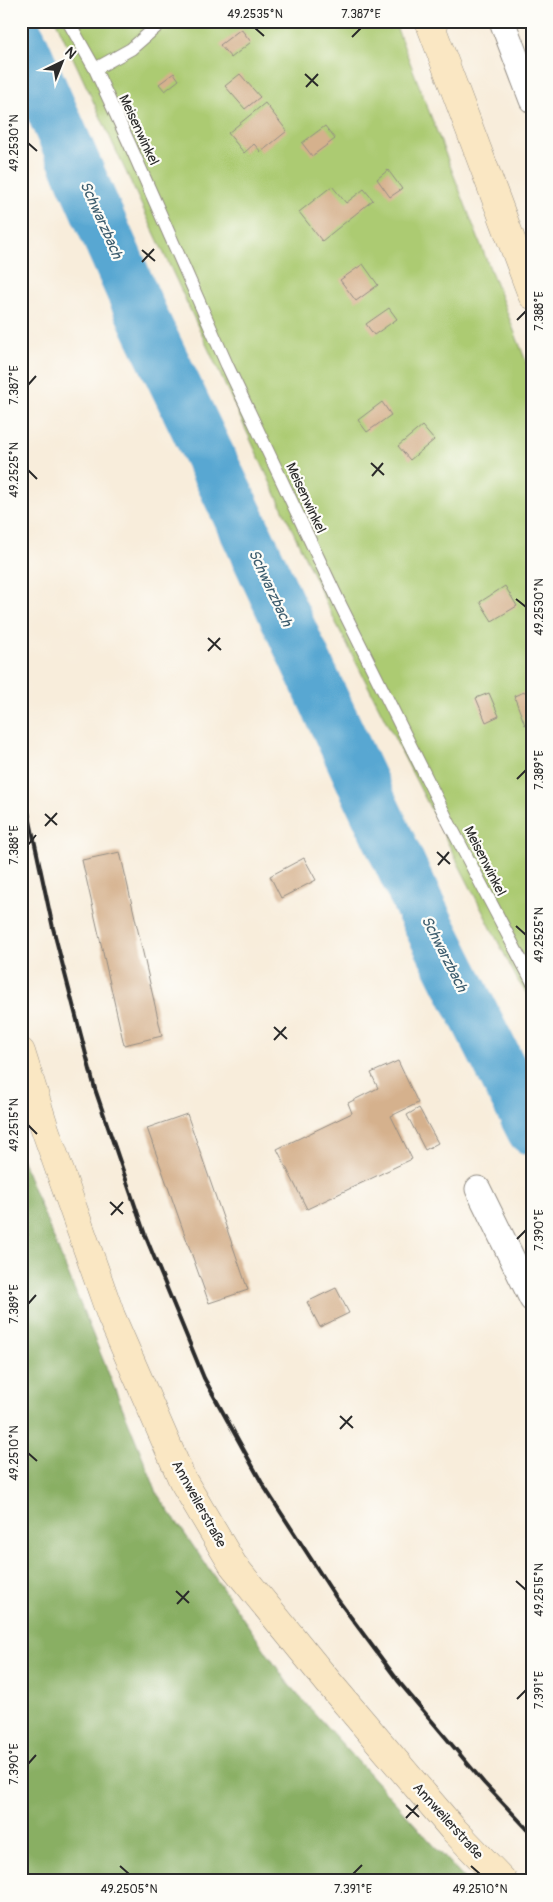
<svg xmlns="http://www.w3.org/2000/svg" width="553" height="1902" viewBox="0 0 553 1902" font-family="Pangolin,sans-serif">
	<style>
		.green { fill: #accb72; stroke: #6c7b4e }
		.forest { fill: #89af64; stroke: #5a6d48 }
		.lines { fill: none; stroke-linecap: round; stroke-linejoin: round }
		.river { stroke: #59a7d2; stroke-width: 51 }
		.building { fill: #d5b18d }
		.lane-casing { stroke: #928c83; stroke-width: 14 }
		.street-casing { stroke: #928c83; stroke-width: 27 }
		.secondary-casing { stroke: #928c83; stroke-width: 29 }
		.lane { stroke: #fff; stroke-width: 12 }
		.street { stroke: #fff; stroke-width: 25 }
		.secondary { stroke: #fae7c3; stroke-width: 28 }
		.rail { stroke: #2b2b2b; stroke-width: 4 }
		.ticks { fill: none; stroke: #2b2b2b; stroke-width: 2 }
		.labels { text-anchor: middle; dominant-baseline: central; stroke-width: 4.5; stroke-linejoin: round; paint-order: stroke }
		.street-label { font-size: 14px; fill: #2b2b2b; stroke: #fdfcf7 }
		.water-label { font-size: 15px; font-style: italic; fill: #3d5d6e; stroke: #fdfcf7 }
		.neatline { fill: none; stroke: #2b2b2b; stroke-width: 2 }
		.ticks-label { font-size: 12px; text-anchor: middle; fill: #2b2b2b }
	</style>
	<rect width="100%" height="100%" fill="#fdfcf7"/>
	<filter id="ink" filterUnits="userSpaceOnUse"><feTurbulence type="fractalNoise" baseFrequency=".02" numOctaves="2"/><feDisplacementMap in="SourceGraphic" scale="10" xChannelSelector="R" yChannelSelector="G"/><feConvolveMatrix kernelMatrix="1 2 1 2 8 2 1 2 1" color-interpolation-filters="sRGB"/></filter>
	<filter id="wash" filterUnits="userSpaceOnUse"><feTurbulence type="fractalNoise" baseFrequency=".0096" numOctaves="4" result="noise"/><feDisplacementMap in="SourceGraphic" scale="20" xChannelSelector="R" yChannelSelector="G"/><feGaussianBlur stdDeviation="1.12" result="paint"/><feColorMatrix in="noise" values="0 0 0 0 0 0 0 0 0 0 0 0 0 0 0 0 0 1.4 0 .05"/><feComposite in="paint" operator="in"/></filter>
	<g filter="url(#wash)">
		<rect width="100%" height="100%" fill="#f8eddb"/>
		<!-- green -->
		<path class="green" d="M56 21H394L532 377V1001L518 981 331 613Z"/>
		<!-- forest -->
		<path class="forest" d="M21 1158 158 1495 289 1685 466 1881H21Z"/>
		<g class="lines">
			<!-- river -->
			<path class="river" d="M21 41 145 322 233 505 421 909 532 1130"/>
		</g>
		<g id="blocks">
			<!-- building -->
			<path class="building" d="M241 29 251 42 231 58 220 45Z
				M174 73 179 80 165 91 159 84Z
				M240 74 260 97 245 109 225 86Z
				M265 103 287 131 261 152 254 144 244 153 228 133Z
				M325 126 335 139 312 156 302 143Z
				M388 170 402 189 390 197 377 179Z
				M332 186 346 203 364 189 373 200 322 241 299 212Z
				M363 264 378 285 356 301 340 280Z
				M389 308 397 319 374 335 366 324Z
				M382 402 391 415 367 432 358 420Z
				M422 426 434 440 410 460 398 446Z
				M505 586 517 606 492 621 480 602Z
				M532 689V722L525 725 514 696Z
				M489 693 499 716 486 722 476 698Z
				M120 852 162 1036 124 1045 82 860Z
				M304 858 316 880 281 898 270 876Z
				M398 1061 418 1103 391 1116 412 1159 307 1209 277 1149 352 1113 348 1103 378 1088 371 1073Z
				M419 1108 438 1143 425 1150 407 1115Z
				M187 1114 248 1290 209 1303 147 1128Z
				M336 1288 349 1313 320 1327 307 1302Z"/>
		</g>
	</g>
	<g filter="url(#ink)">
		<use href="#blocks" fill-opacity="0" stroke="#928c83" stroke-width="1"/>
		<g class="lines">
			<!-- lane casing -->
			<g class="lane-casing">
				<path id="lane" d="M68 21 95 69 130 145 227 365 341 606 449 823 532 981
					M95 69 131 49 163 21"/>
			</g>
			<!-- street casing -->
			<g class="street-casing">
				<path id="street" d="M502 21 532 100
					M478 1189 532 1299"/>
			</g>
			<!-- secondary casing -->
			<g class="secondary-casing">
				<path id="secondary" d="M429 21 532 295
					M21 1052 45 1129 111 1316 182 1479 233 1565 329 1683 452 1828 503 1881"/>
			</g>
			<!-- lane -->
			<use href="#lane" class="lane"/>
			<!-- street -->
			<use href="#street" class="street"/>
			<!-- secondary -->
			<use href="#secondary" class="secondary"/>
			<!-- rail -->
			<path class="rail" d="M21 779 53 928 95 1089 145 1235 204 1378 263 1485 335 1596 399 1682 484 1783 532 1834"/>
		</g>
	</g>
	<!-- ticks -->
	<path class="ticks" d="M255 28 264 36M352 37 361 28M305 74 318 86M306 87 318 74M28 143 37 151M142 250 155 261M142 262 154 249M517 320 526 311M28 385 36 376M371 463 384 475M28 470 37 479M372 476 383 463M516 599 526 607M208 638 221 650M208 651 220 638M517 779 526 770M45 814 57 825M45 826 57 813M28 845 36 835M437 852 450 864M438 865 449 852M516 926 526 935M274 1027 287 1039M274 1040 286 1027M28 1125 37 1134M110 1202 123 1214M111 1215 123 1202M517 1239 526 1230M28 1304 36 1295M340 1416 353 1428M340 1429 352 1416M28 1453 37 1461M516 1581 526 1590M176 1591 189 1603M177 1604 189 1591M517 1699 526 1690M28 1764 36 1755M406 1805 419 1817M406 1818 418 1805M120 1866 129 1874M471 1866 480 1874M353 1874 362 1865"/>
	<g class="labels">
		<!-- street labels -->
		<g class="street-label">
			<text transform="translate(139 130) rotate(65)">Meisenwinkel</text>
			<text transform="translate(306 498) rotate(65)">Meisenwinkel</text>
			<text transform="translate(485 861) rotate(63)">Meisenwinkel</text>
			<text transform="translate(199 1504) rotate(61)">Annweilerstraße</text>
			<text transform="translate(448 1821) rotate(48)">Annweilerstraße</text>
		</g>
		<!-- water labels -->
		<g class="water-label">
			<text transform="translate(101 220) rotate(66)">Schwarzbach</text>
			<text transform="translate(270 588) rotate(65)">Schwarzbach</text>
			<text transform="translate(444 954) rotate(63)">Schwarzbach</text>
		</g>
	</g>
	<!-- margin -->
	<rect width="553" height="1902" fill="none" stroke="#fdfcf7" stroke-width="55"/>
	<!-- north arrow -->
	<g transform="translate(62 62) rotate(43)" stroke="#fdfcf7" stroke-width="4" paint-order="stroke">
	<path d="M0-4L9 19L0 12L-9 19Z" fill="#2b2b2b"/>
	<text y="-8" font-size="14" font-weight="bold" text-anchor="middle" fill="#2b2b2b">N</text>
	</g>
	<rect x="28" y="28" width="498" height="1846" class="neatline"/>
	<g class="ticks-label">
		<text x="255" y="18">49.2535°N</text>
		<text x="361" y="18">7.387°E</text>
		<text transform="translate(14 143) rotate(-90)" y="4">49.2530°N</text>
		<text transform="translate(539 311) rotate(-90)" y="4">7.388°E</text>
		<text transform="translate(14 385) rotate(-90)" y="4">7.387°E</text>
		<text transform="translate(14 470) rotate(-90)" y="4">49.2525°N</text>
		<text transform="translate(539 607) rotate(-90)" y="4">49.2530°N</text>
		<text transform="translate(539 770) rotate(-90)" y="4">7.389°E</text>
		<text transform="translate(14 845) rotate(-90)" y="4">7.388°E</text>
		<text transform="translate(539 935) rotate(-90)" y="4">49.2525°N</text>
		<text transform="translate(14 1125) rotate(-90)" y="4">49.2515°N</text>
		<text transform="translate(539 1230) rotate(-90)" y="4">7.390°E</text>
		<text transform="translate(14 1304) rotate(-90)" y="4">7.389°E</text>
		<text transform="translate(14 1453) rotate(-90)" y="4">49.2510°N</text>
		<text transform="translate(539 1590) rotate(-90)" y="4">49.2515°N</text>
		<text transform="translate(539 1690) rotate(-90)" y="4">7.391°E</text>
		<text transform="translate(14 1764) rotate(-90)" y="4">7.390°E</text>
		<text x="129" y="1893">49.2505°N</text>
		<text x="353" y="1893">7.391°E</text>
		<text x="480" y="1893">49.2510°N</text>
	</g>
</svg>
